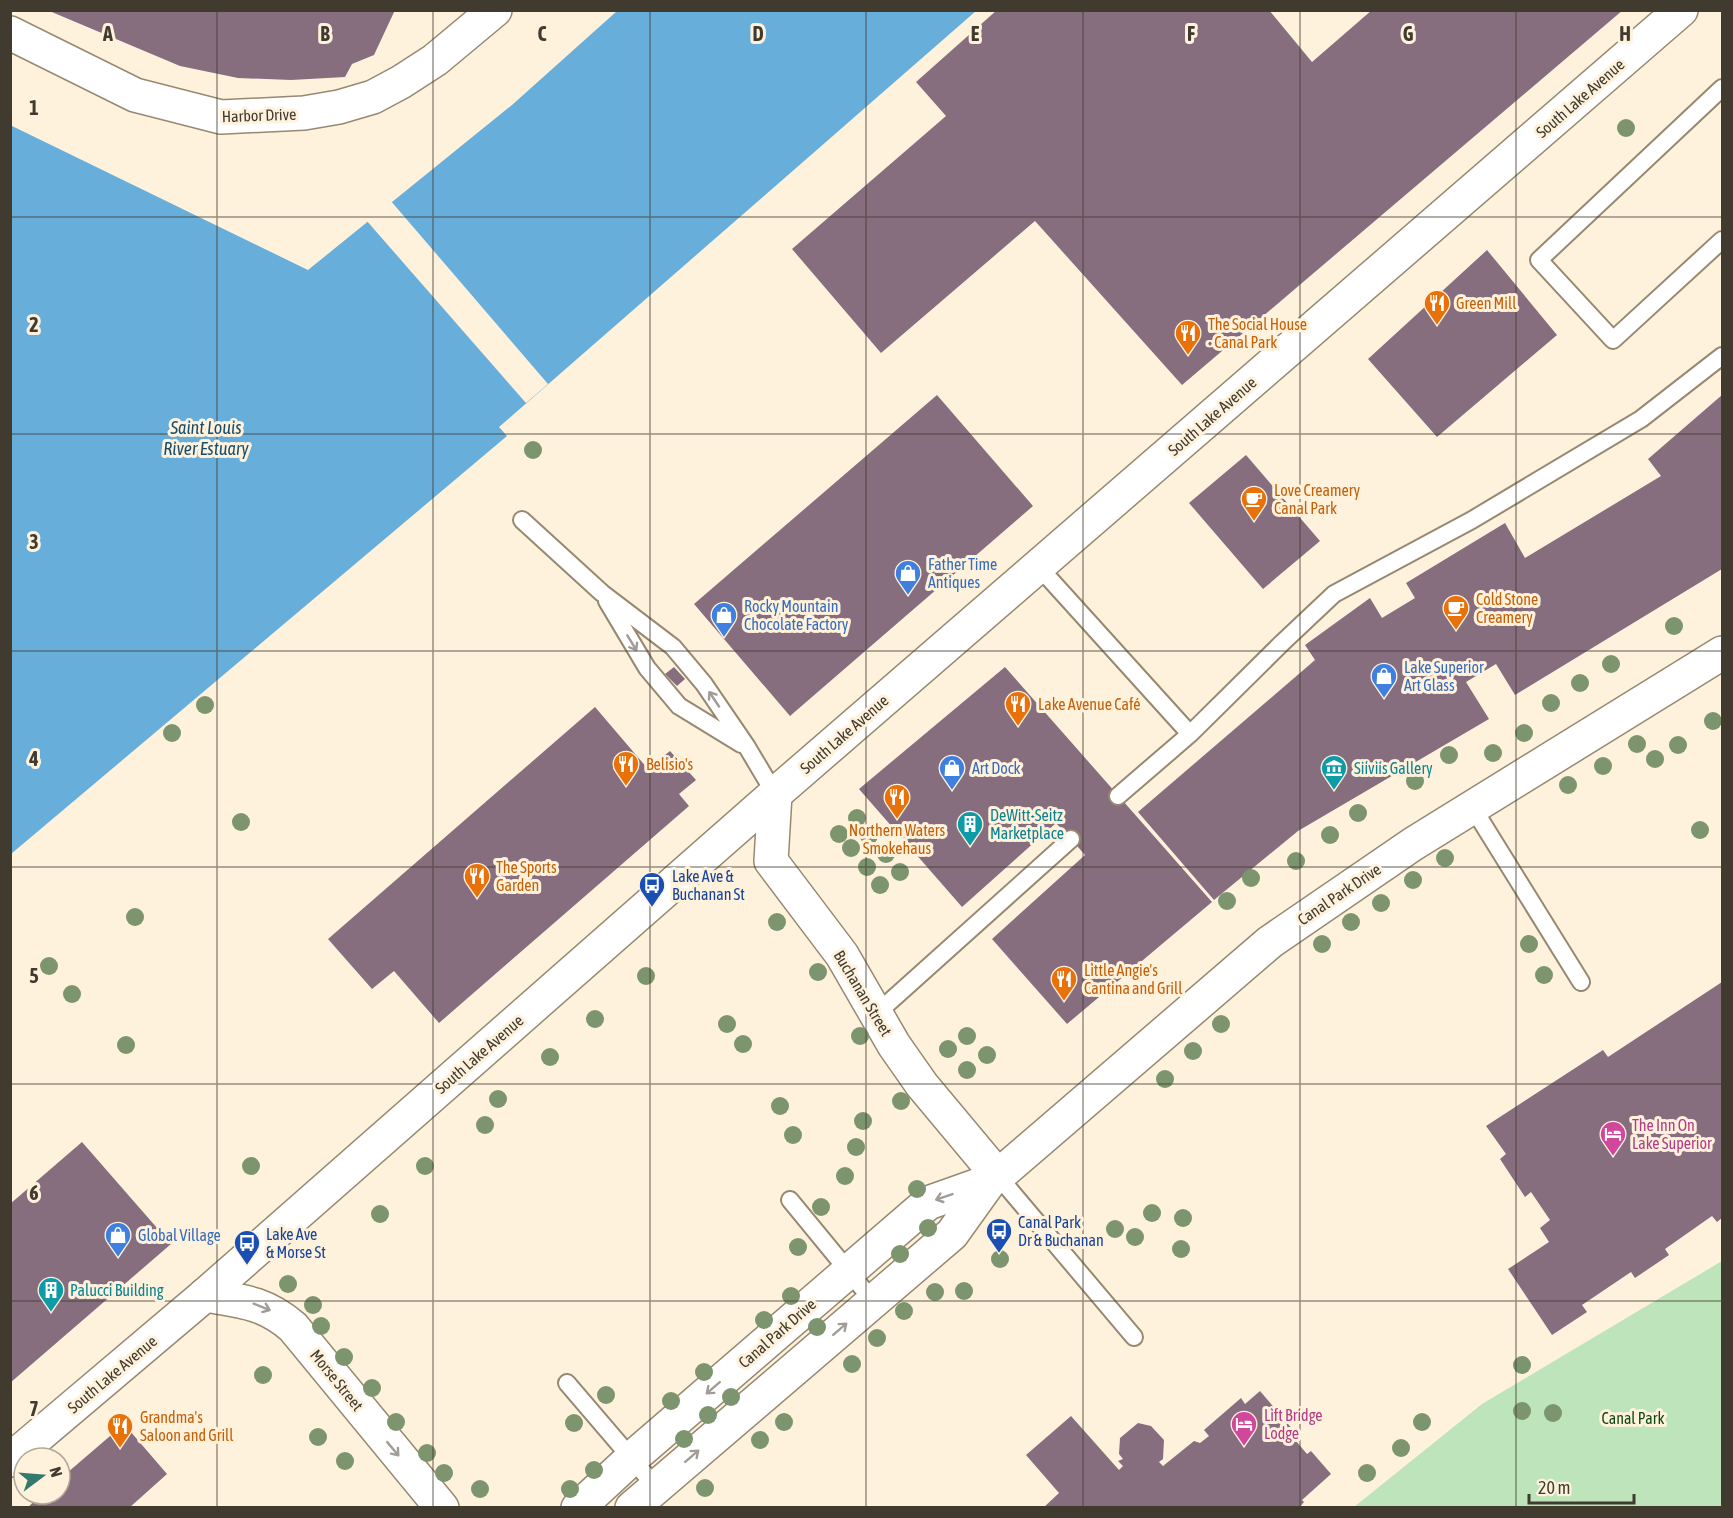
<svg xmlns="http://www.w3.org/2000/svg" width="1733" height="1518" viewBox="0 0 1733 1518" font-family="'Asap Condensed',sans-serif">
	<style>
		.green { fill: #bde4ba }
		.water { fill: #68aedb }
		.pier { fill: #fff2dd }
		.building { fill: #866e7f }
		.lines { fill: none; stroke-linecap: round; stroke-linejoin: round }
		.service-casing { stroke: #978971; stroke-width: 20 }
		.minor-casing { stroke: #978971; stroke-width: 36 }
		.tertiary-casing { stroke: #978971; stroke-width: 36 }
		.service { stroke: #fff; stroke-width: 16 }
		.minor { stroke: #fff; stroke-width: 33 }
		.tertiary { stroke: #fff; stroke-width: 33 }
		.tree { fill: #7c956e }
		.oneway { stroke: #a09c97 }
		.grid { fill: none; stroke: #403a2f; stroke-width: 1.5; stroke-opacity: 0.55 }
		.labels { text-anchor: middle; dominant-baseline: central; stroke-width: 6; stroke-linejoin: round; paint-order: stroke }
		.street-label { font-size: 16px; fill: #403a2f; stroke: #fff2dd }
		.food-label { font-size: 16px; fill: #c56008; stroke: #fff2dd; text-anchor: start }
		.shop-label { font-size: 16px; fill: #366cbe; stroke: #fff2dd; text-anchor: start }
		.culture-label { font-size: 16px; fill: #0d838f; stroke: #fff2dd; text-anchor: start }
		.transit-label { font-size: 16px; fill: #164399; stroke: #fff2dd; text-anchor: start }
		.hotel-label { font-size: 16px; fill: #b23c85; stroke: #fff2dd; text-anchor: start }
		.park-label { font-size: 16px; fill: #114913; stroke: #fff2dd }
		.water-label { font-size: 18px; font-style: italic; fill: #174d6c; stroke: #fff2dd }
		.grid-label { font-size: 20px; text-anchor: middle; font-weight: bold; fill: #403a2f; stroke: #fff2dd; stroke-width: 6; stroke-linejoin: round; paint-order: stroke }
	</style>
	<rect width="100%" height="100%" fill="#fff2dd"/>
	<!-- green -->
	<path class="green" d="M1722 1261V1507H1354L1482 1404Z"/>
	<!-- water -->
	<path class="water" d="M617 11H976L499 427 507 436 11 854 10 125 308 270 512 105Z"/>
	<!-- pier -->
	<path class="pier" d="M390 200 548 384 526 403 366 220Z"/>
	<!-- building -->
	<path class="building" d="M47 10H395L374 55 352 64 345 77 291 80 238 78 180 66Z
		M997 10H1269L1312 62 1372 10H1623L1182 385 1035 221 881 353 792 249 946 116 916 82Z
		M1487 250 1557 335 1437 437 1368 359Z
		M937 395 1033 506 790 716 694 604Z
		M1722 395V569L1515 695 1496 664 1466 682 1489 719 1298 831 1214 900 1138 812 1315 660 1305 645 1370 598 1382 618 1415 598 1406 583 1505 523 1525 558 1661 476 1648 459Z
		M1246 455 1320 541 1263 589 1189 503Z
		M674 667 685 679 677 686 665 674Z
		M1005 667 1212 902 1067 1024 992 939 1085 855 1071 839 1056 823 962 907 859 789Z
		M595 707 648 769 670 751 696 780 679 794 689 806 439 1023 394 971 372 989 328 939Z
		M1722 982V1218L1717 1222 1712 1216 1665 1249 1669 1255 1635 1278 1631 1272 1582 1305 1587 1312 1552 1335 1508 1269 1549 1242 1540 1228 1550 1220 1531 1192 1525 1197 1500 1159 1506 1154 1486 1126 1603 1050 1608 1057Z
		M82 1142 171 1244 10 1383V1204Z
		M1260 1391 1300 1438 1296 1441 1307 1454 1311 1451 1331 1474 1302 1500 1304 1502 1299 1508H1043L1059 1493 1026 1455 1071 1416 1119 1470 1123 1466 1118 1461 1123 1459 1119 1454 1120 1438 1138 1423 1151 1426 1164 1440 1163 1459 1159 1462 1163 1466 1194 1441 1200 1443 1209 1436 1204 1430 1241 1398 1245 1404Z
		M124 1424 167 1474 129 1508H27L42 1494H60V1479Z"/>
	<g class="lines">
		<!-- service casing -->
		<g class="service-casing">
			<path id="service" d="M1722 88 1539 260 1613 340 1722 240
				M522 520 602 593 673 647 704 684 747 747 775 794
				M1038 566 1190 734 1282 643 1334 594 1472 520 1641 419 1722 356
				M607 601 647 668 679 706 741 744
				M1118 796 1190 734
				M1473 808 1581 982
				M876 1014 1071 839
				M998 1176 1134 1337
				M790 1200 873 1301
				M567 1383 656 1487"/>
		</g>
		<!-- minor casing -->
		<g class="minor-casing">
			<path id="minor" d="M775 794 771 861 842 955 894 1045 922 1085 998 1176
				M205 1295C241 1301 264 1302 293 1327L442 1508"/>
		</g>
		<!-- tertiary casing -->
		<g class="tertiary-casing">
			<path id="tertiary" d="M10 33 135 95 221 117 304 113 339 107 373 97 401 82 435 60 495 10
				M10 1460 205 1295 775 794 1681 10
				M578 1508 632 1458 928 1203 990 1181 998 1176 1270 942 1413 844 1722 653
				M632 1508 952 1234 990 1181"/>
		</g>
		<!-- service -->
		<use href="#service" class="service"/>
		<!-- minor -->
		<use href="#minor" class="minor"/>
		<!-- tertiary -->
		<use href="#tertiary" class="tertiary"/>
	</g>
	<!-- trees -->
	<g class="tree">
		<circle cx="1626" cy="128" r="9"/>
		<circle cx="533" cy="450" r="9"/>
		<circle cx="1674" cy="626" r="9"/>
		<circle cx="1611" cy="664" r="9"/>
		<circle cx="1580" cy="683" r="9"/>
		<circle cx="1551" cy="703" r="9"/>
		<circle cx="205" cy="705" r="9"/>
		<circle cx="1713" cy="721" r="9"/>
		<circle cx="172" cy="733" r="9"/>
		<circle cx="1524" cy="733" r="9"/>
		<circle cx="1637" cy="744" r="9"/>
		<circle cx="1678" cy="745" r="9"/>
		<circle cx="1493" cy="753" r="9"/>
		<circle cx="1449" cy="755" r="9"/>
		<circle cx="1655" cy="759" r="9"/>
		<circle cx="1603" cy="766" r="9"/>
		<circle cx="1415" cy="781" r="9"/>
		<circle cx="1568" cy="785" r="9"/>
		<circle cx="1358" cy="813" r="9"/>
		<circle cx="857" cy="818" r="9"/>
		<circle cx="241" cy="822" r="9"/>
		<circle cx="1700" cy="830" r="9"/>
		<circle cx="839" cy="834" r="9"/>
		<circle cx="1330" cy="835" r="9"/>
		<circle cx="869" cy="836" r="9"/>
		<circle cx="851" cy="848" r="9"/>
		<circle cx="886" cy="854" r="9"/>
		<circle cx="1445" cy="858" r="9"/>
		<circle cx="1296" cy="861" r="9"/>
		<circle cx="867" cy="867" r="9"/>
		<circle cx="900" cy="872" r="9"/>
		<circle cx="1251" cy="878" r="9"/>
		<circle cx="1413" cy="880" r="9"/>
		<circle cx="880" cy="885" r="9"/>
		<circle cx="1227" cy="901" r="9"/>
		<circle cx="1381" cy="903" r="9"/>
		<circle cx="135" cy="917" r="9"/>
		<circle cx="777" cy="922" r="9"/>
		<circle cx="1351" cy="922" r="9"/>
		<circle cx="1322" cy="944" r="9"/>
		<circle cx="1529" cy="944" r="9"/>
		<circle cx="49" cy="966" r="9"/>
		<circle cx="818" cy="972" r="9"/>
		<circle cx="1544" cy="975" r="9"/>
		<circle cx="646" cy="976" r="9"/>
		<circle cx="72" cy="994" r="9"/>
		<circle cx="595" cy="1019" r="9"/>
		<circle cx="727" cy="1024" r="9"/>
		<circle cx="1221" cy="1024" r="9"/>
		<circle cx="860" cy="1036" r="9"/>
		<circle cx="967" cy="1036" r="9"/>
		<circle cx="743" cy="1044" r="9"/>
		<circle cx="126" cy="1045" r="9"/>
		<circle cx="948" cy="1049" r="9"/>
		<circle cx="1193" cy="1051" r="9"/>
		<circle cx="987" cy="1055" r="9"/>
		<circle cx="550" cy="1057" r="9"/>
		<circle cx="967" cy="1070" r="9"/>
		<circle cx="1165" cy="1079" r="9"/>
		<circle cx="498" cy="1099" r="9"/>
		<circle cx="901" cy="1101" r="9"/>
		<circle cx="780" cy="1106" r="9"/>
		<circle cx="863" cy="1121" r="9"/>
		<circle cx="485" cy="1125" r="9"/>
		<circle cx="793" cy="1135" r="9"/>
		<circle cx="856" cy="1147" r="9"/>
		<circle cx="251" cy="1166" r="9"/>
		<circle cx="425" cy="1166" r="9"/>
		<circle cx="845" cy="1176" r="9"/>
		<circle cx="917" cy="1189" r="9"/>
		<circle cx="821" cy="1207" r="9"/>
		<circle cx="1152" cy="1213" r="9"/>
		<circle cx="380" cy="1214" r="9"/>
		<circle cx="1183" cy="1218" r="9"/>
		<circle cx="928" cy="1228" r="9"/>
		<circle cx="1115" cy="1229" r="9"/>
		<circle cx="1135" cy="1237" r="9"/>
		<circle cx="798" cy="1247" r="9"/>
		<circle cx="1181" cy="1249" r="9"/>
		<circle cx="900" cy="1254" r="9"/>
		<circle cx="1000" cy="1259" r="9"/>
		<circle cx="288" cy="1284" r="9"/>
		<circle cx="964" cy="1291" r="9"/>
		<circle cx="935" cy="1292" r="9"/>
		<circle cx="791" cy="1296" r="9"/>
		<circle cx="313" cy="1305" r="9"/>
		<circle cx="904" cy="1311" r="9"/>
		<circle cx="764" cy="1320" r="9"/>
		<circle cx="321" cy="1326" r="9"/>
		<circle cx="817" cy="1327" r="9"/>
		<circle cx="877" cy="1338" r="9"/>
		<circle cx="344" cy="1357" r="9"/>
		<circle cx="852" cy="1364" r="9"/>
		<circle cx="1522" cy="1365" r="9"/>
		<circle cx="704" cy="1372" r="9"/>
		<circle cx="263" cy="1375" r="9"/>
		<circle cx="372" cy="1388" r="9"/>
		<circle cx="606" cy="1395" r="9"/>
		<circle cx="731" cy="1397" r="9"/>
		<circle cx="671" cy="1401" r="9"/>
		<circle cx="1522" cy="1411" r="9"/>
		<circle cx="1553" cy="1413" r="9"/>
		<circle cx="708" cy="1415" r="9"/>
		<circle cx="396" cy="1422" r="9"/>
		<circle cx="784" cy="1422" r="9"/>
		<circle cx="1422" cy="1422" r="9"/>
		<circle cx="574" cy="1423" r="9"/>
		<circle cx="318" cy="1437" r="9"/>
		<circle cx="684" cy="1439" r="9"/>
		<circle cx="760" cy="1440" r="9"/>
		<circle cx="1401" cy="1448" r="9"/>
		<circle cx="427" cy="1453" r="9"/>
		<circle cx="345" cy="1461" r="9"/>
		<circle cx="594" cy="1470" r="9"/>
		<circle cx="444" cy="1473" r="9"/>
		<circle cx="1367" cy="1473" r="9"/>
		<circle cx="705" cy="1488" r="9"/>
		<circle cx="480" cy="1489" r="9"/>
		<circle cx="570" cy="1489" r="9"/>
	</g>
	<!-- one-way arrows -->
	<defs><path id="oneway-shaft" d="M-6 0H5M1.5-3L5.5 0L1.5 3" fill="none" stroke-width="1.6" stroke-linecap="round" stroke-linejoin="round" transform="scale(1.5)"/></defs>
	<g class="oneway">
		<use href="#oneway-shaft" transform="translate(632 643) rotate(59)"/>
		<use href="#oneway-shaft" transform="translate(714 699) rotate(-124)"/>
		<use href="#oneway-shaft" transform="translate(944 1197) rotate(161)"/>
		<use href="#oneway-shaft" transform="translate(262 1307) rotate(22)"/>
		<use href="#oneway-shaft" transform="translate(840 1329) rotate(-41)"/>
		<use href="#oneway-shaft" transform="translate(713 1388) rotate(139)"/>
		<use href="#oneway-shaft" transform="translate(393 1449) rotate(50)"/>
		<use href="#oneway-shaft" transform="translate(692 1456) rotate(-41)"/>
	</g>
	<!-- grid -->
	<path class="grid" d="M217 10V1508M433 10V1508M650 10V1508M866 10V1508M1083 10V1508M1300 10V1508M1516 10V1508M10 217H1722M10 434H1722M10 651H1722M10 867H1722M10 1084H1722M10 1301H1722"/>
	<!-- icons -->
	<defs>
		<g id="restaurant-pin" transform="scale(1.35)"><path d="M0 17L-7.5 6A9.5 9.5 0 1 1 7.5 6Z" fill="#e8710a" stroke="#fff2dd"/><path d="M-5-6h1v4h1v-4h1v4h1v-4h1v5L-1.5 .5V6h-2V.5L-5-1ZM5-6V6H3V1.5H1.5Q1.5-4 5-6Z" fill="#fff"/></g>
		<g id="cafe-pin" transform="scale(1.35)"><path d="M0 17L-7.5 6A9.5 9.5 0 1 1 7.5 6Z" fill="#e8710a" stroke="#fff2dd"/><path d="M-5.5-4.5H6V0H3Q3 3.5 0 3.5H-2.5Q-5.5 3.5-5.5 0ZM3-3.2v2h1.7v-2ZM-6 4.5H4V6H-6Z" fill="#fff"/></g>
		<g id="shop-pin" transform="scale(1.35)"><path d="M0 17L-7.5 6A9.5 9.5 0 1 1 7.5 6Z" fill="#3f7fe0" stroke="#fff2dd"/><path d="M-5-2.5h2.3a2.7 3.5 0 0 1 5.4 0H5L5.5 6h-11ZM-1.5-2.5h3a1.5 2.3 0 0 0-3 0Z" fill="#fff"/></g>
		<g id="museum-pin" transform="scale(1.35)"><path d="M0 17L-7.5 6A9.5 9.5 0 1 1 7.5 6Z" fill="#0f9aa8" stroke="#fff2dd"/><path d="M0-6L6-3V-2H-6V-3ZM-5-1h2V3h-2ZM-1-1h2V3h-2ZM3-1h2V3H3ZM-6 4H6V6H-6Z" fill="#fff"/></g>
		<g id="building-pin" transform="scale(1.35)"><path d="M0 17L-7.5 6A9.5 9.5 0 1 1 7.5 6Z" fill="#0f9aa8" stroke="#fff2dd"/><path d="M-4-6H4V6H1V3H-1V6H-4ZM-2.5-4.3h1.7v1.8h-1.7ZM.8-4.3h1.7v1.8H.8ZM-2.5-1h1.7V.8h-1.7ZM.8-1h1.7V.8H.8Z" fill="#fff"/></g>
		<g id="bus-pin" transform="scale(1.35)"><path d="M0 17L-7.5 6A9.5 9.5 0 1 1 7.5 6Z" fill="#1a4fb4" stroke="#fff2dd"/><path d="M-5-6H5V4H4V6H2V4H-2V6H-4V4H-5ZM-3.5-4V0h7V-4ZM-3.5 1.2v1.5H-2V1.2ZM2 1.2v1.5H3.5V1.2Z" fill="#fff"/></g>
		<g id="hotel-pin" transform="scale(1.35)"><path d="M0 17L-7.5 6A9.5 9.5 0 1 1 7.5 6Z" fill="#d1479c" stroke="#fff2dd"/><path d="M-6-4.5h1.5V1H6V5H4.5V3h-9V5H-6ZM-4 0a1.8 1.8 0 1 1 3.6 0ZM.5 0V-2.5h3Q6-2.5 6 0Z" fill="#fff"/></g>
	</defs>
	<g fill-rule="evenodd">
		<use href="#restaurant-pin" x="1437" y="303"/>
		<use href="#restaurant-pin" x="1188" y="333"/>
		<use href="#cafe-pin" x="1254" y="499"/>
		<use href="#shop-pin" x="908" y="573"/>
		<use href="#cafe-pin" x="1456" y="608"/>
		<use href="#shop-pin" x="724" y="615"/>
		<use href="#shop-pin" x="1384" y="676"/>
		<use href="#restaurant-pin" x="1018" y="704"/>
		<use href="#restaurant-pin" x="626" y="764"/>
		<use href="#shop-pin" x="952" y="768"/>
		<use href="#museum-pin" x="1334" y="768"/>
		<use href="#restaurant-pin" x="897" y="797"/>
		<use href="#building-pin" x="970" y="824"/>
		<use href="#restaurant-pin" x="477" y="876"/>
		<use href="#bus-pin" x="652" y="885"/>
		<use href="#restaurant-pin" x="1064" y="979"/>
		<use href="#hotel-pin" x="1613" y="1134"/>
		<use href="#bus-pin" x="999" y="1231"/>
		<use href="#shop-pin" x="118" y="1235"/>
		<use href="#bus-pin" x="247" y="1243"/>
		<use href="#building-pin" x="51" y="1290"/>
		<use href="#hotel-pin" x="1244" y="1424"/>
		<use href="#restaurant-pin" x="120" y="1426"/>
	</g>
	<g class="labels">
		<!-- street labels -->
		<g class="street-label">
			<text transform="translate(1580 98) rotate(-41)">South Lake Avenue</text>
			<text transform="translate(259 115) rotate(-2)">Harbor Drive</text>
			<text transform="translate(1212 416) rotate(-41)">South Lake Avenue</text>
			<text transform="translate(844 734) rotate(-41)">South Lake Avenue</text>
			<text transform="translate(1339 894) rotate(-34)">Canal Park Drive</text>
			<text transform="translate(863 993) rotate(59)">Buchanan Street</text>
			<text transform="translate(479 1054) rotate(-41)">South Lake Avenue</text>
			<text transform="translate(777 1333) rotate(-41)">Canal Park Drive</text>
			<text transform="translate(112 1374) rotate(-40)">South Lake Avenue</text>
			<text transform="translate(337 1380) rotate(51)">Morse Street</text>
		</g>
		<!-- food labels -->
		<g class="food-label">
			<text x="1456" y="303">Green Mill</text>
			<text x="1208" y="324">The Social House<tspan x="1208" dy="18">- Canal Park</tspan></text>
			<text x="1274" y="490">Love Creamery<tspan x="1274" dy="18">Canal Park</tspan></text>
			<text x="1476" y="599">Cold Stone<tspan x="1476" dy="18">Creamery</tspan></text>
			<text x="1038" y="704">Lake Avenue Café</text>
			<text x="646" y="764">Belisio's</text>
			<text x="897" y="830" text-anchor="middle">Northern Waters<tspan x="897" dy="18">Smokehaus</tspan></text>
			<text x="496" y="867">The Sports<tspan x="496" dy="18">Garden</tspan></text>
			<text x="1084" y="970">Little Angie's<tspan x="1084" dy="18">Cantina and Grill</tspan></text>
			<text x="140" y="1417">Grandma's<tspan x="140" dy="18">Saloon and Grill</tspan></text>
		</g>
		<!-- shop labels -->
		<g class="shop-label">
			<text x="928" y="564">Father Time<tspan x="928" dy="18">Antiques</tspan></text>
			<text x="744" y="606">Rocky Mountain<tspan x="744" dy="18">Chocolate Factory</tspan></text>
			<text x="1404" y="667">Lake Superior<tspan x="1404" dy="18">Art Glass</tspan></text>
			<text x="972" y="768">Art Dock</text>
			<text x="138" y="1235">Global Village</text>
		</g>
		<!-- culture labels -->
		<g class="culture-label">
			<text x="1354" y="768">Siiviis Gallery</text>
			<text x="990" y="815">DeWitt-Seitz<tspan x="990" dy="18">Marketplace</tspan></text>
			<text x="70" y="1290">Palucci Building</text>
		</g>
		<!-- transit labels -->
		<g class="transit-label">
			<text x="672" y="876">Lake Ave &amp;<tspan x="672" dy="18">Buchanan St</tspan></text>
			<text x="1018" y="1222">Canal Park<tspan x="1018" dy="18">Dr &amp; Buchanan</tspan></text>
			<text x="266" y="1234">Lake Ave<tspan x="266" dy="18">&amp; Morse St</tspan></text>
		</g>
		<!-- hotel labels -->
		<g class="hotel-label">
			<text x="1632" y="1125">The Inn On<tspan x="1632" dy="18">Lake Superior</tspan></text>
			<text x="1264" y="1415">Lift Bridge<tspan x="1264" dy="18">Lodge</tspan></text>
		</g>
		<!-- park labels -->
		<g class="park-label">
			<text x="1633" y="1418">Canal Park</text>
		</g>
		<!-- water labels -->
		<g class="water-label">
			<text x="206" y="427">Saint Louis<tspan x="206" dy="21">River Estuary</tspan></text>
		</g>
	</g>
	<g class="grid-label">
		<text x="108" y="41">A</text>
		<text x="325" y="41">B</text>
		<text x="542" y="41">C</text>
		<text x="758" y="41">D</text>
		<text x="975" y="41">E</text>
		<text x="1191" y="41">F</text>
		<text x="1408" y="41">G</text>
		<text x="1625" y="41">H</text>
		<text x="34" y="115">1</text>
		<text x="34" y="332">2</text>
		<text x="34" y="549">3</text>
		<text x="34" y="766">4</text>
		<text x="34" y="983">5</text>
		<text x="34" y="1200">6</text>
		<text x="34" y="1416">7</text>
	</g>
	<!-- border -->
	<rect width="1733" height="1518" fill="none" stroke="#403a2f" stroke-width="24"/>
	<!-- north arrow -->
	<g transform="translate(42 1476) rotate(74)"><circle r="28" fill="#fff2dd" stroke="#b3a897" stroke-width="1.5"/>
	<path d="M0-4.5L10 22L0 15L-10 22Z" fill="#34796e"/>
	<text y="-9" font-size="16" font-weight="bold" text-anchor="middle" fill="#403a2f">N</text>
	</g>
	<!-- scale -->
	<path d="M1529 1494v9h105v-9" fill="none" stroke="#403a2f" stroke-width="3"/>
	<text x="1538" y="1494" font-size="18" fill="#403a2f" stroke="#fff2dd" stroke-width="4.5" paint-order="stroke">20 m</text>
</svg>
